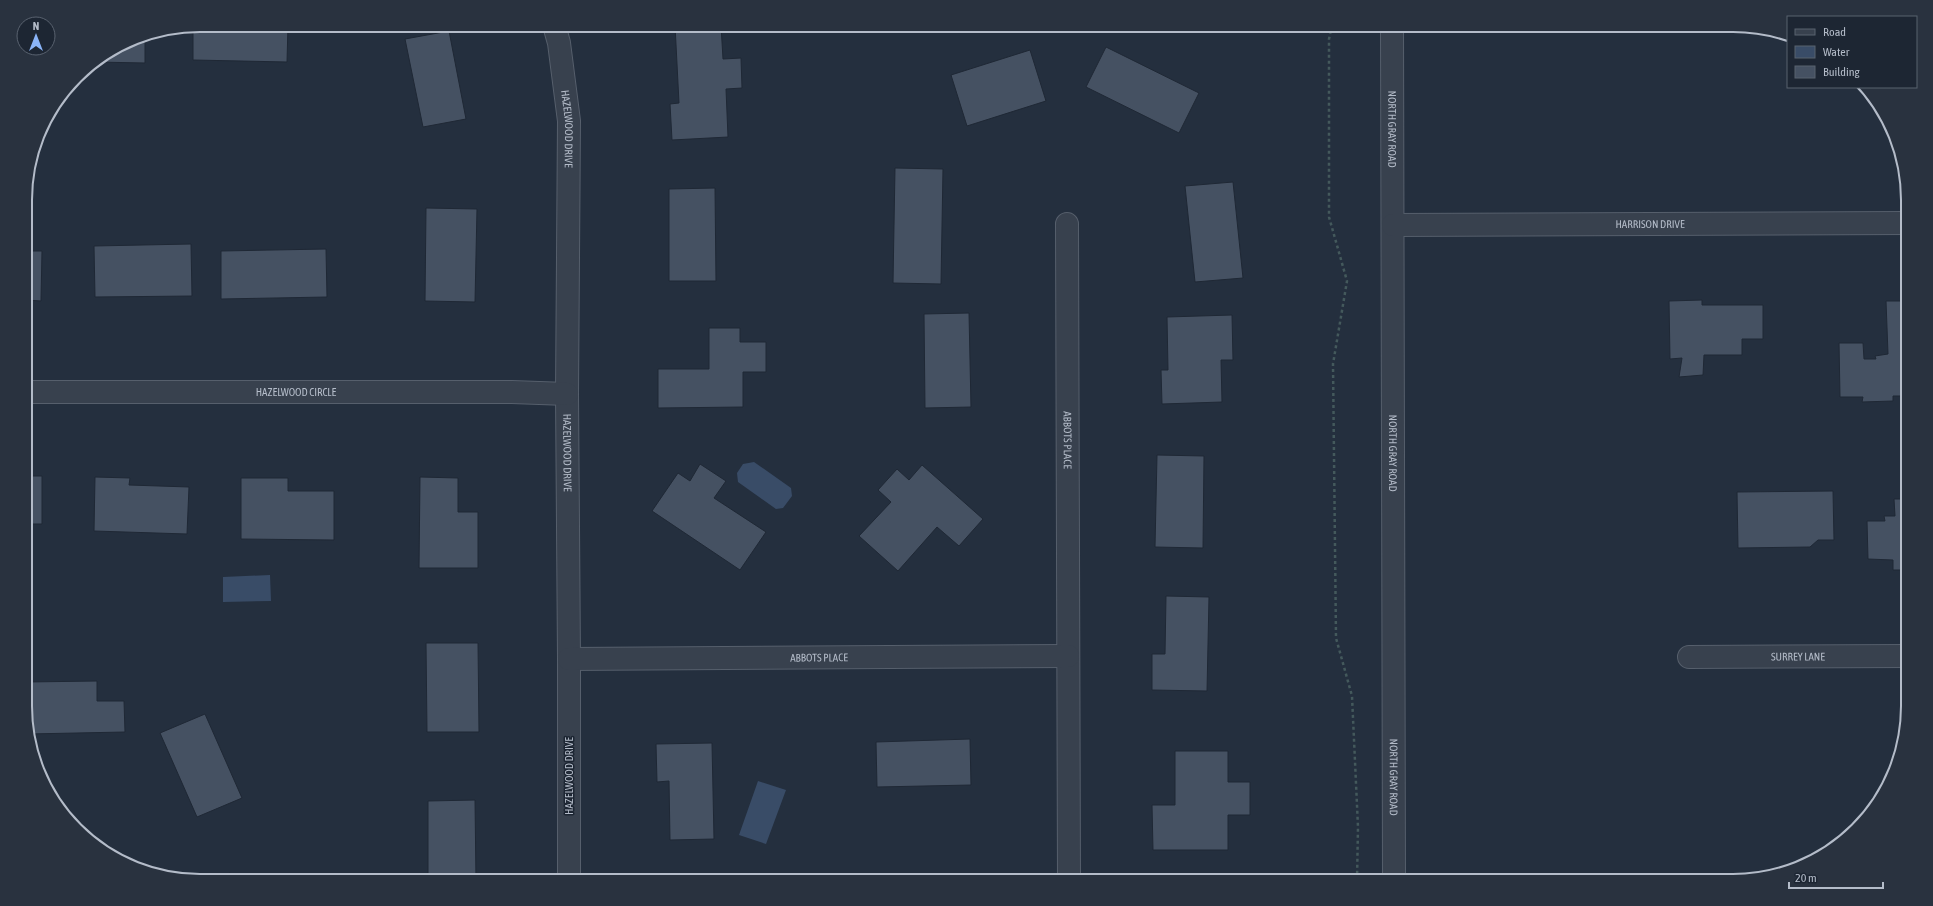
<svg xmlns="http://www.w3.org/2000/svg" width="1933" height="906" viewBox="0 0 1933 906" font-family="'Asap Condensed',sans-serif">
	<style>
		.water { fill: #394c67 }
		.building { fill: #455162; stroke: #1f2835 }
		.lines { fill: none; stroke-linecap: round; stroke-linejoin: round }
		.minor-casing { stroke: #565f6c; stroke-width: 24 }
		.path { stroke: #44595c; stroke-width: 2.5; stroke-dasharray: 3 3; stroke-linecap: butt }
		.minor { stroke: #38414e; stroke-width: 22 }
		.labels { text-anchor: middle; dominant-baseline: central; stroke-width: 3; stroke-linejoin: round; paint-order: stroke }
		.street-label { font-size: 11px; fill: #b4bcc9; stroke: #1d2633 }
		.rim { fill: none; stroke: #b4bcc9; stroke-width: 2 }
	</style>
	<rect width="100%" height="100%" fill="#242f3e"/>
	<!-- water -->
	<path class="water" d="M754 462 791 488 792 496 783 508 776 509 738 482 737 473 743 464Z
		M270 575 271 601 223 602V577Z
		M758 781 786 790 766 844 739 835Z"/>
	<!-- building -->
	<path class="building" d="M200 25H288L287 62 193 60V26Z
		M675 25H721L723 59 741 58 742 88 726 89 728 137 672 140 670 104 679 103Z
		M449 31 466 119 423 127 405 39Z
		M145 36V63L95 62 133 38Z
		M1106 47 1199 93 1179 133 1086 87Z
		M1030 50 1046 101 967 126 951 75Z
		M895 168 943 169 941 284 893 283Z
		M1233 182 1243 278 1195 282 1185 186Z
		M715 188 716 281H669V189Z
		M426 208 477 209 475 302 425 301Z
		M191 244 192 296 95 297 94 246Z
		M326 249 327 297 221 299V251Z
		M26 251H42L41 301 26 300Z
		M1702 300V305H1763V339H1742V355H1704L1703 375 1679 377 1682 358 1670 359 1669 301Z
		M1886 301H1907V396H1893V401L1862 402 1863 397H1840L1839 343H1863L1864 359H1876L1875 356 1888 354Z
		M969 313 971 407 925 408 924 314Z
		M1232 315 1233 360H1221L1222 402 1162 404 1161 370H1168L1167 317Z
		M709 328H740V342H766V372H743V407L658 408V369H709Z
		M1157 455 1204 456 1203 548 1155 547Z
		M700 464 726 481 714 498 766 532 740 570 652 511 678 473 690 481Z
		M922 465 983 519 959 546 937 527 898 571 859 536 891 502 878 490 897 469 909 480Z
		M26 476H42V524H26Z
		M95 477 130 478 129 485 189 487 187 534 94 531Z
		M420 477 458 478V512H478V568H419Z
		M241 478H288V491H334V540L241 539Z
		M1833 491 1834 540H1818L1810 547 1738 548 1737 492Z
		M1894 499H1907L1908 570H1893V560L1868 559 1867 521H1885L1884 516H1895Z
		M1166 596 1209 597 1207 691 1152 690V654H1165Z
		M426 643H478L479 732H427Z
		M97 681V701H124L125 732 28 734 26 682Z
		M205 714 242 798 197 817 160 733Z
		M970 739 971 785 877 787 876 742Z
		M712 743 714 839 670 840 669 781 657 782 656 744Z
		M1175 751H1228V782H1250V815H1228V850H1153L1152 805H1175Z
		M475 800 476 881H428V801Z
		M229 873 256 881H227Z"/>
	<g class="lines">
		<!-- minor casing -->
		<g class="minor-casing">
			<g id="minor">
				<path id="s1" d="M554 25 559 43 569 121 567 394 569 659V881"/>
				<path id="s2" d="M1392 25 1394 881"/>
				<path id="s3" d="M1067 224 1069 881"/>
				<path id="s4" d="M1393 225 1907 223"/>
				<path id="s5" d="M26 392H512L567 394"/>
				<path id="s6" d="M1689 657 1908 656"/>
				<path id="s7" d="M569 659 1068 656"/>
			</g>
		</g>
		<!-- path -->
		<path class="path" d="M1332 25 1329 39V217L1347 281 1333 364 1336 638 1352 696 1358 827 1357 881"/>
		<!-- minor -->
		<use href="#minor" class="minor"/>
	</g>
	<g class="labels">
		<!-- street labels -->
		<g class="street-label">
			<text stroke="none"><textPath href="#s1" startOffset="105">HAZELWOOD DRIVE</textPath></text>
			<text stroke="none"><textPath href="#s2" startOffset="104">NORTH GRAY ROAD</textPath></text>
			<text stroke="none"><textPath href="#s4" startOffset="257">HARRISON DRIVE</textPath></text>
			<text stroke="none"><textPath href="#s5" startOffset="270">HAZELWOOD CIRCLE</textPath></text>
			<text stroke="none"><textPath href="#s3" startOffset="216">ABBOTS PLACE</textPath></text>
			<text stroke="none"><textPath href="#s1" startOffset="429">HAZELWOOD DRIVE</textPath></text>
			<text stroke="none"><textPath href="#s2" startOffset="428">NORTH GRAY ROAD</textPath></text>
			<text stroke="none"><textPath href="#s7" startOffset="250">ABBOTS PLACE</textPath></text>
			<text stroke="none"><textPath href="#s6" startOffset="109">SURREY LANE</textPath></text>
			<text transform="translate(569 776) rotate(-90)">HAZELWOOD DRIVE</text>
			<text stroke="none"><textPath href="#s2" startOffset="752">NORTH GRAY ROAD</textPath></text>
		</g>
	</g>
	<!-- crop -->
	<path d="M0 0H1933V906H0ZM200 32H1733A168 168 0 0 1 1901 200V706A168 168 0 0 1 1733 874H200A168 168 0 0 1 32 706V200A168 168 0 0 1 200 32Z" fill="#29323f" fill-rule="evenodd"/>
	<path class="rim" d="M200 32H1733A168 168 0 0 1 1901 200V706A168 168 0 0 1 1733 874H200A168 168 0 0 1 32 706V200A168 168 0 0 1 200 32Z"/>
	<!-- legend -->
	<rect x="1787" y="16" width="130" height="72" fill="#1d2633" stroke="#59626f"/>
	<rect x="1795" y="29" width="20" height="6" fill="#38414e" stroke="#59626f"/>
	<text x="1823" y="36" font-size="12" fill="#b4bcc9">Road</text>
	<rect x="1795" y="46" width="20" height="12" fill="#394c67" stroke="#59626f"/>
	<text x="1823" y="56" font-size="12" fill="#b4bcc9">Water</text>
	<rect x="1795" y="66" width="20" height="12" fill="#455162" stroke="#59626f"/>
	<text x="1823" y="76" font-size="12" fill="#b4bcc9">Building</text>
	<!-- north arrow -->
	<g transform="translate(36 36)"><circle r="19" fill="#1d2633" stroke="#59626f"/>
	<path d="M0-3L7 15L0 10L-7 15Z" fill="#8ab4f8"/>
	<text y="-6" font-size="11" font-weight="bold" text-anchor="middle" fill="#b4bcc9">N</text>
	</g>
	<!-- scale -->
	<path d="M1789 882v6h94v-6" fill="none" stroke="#b4bcc9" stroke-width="2"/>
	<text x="1795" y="882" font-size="12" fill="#b4bcc9" stroke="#1d2633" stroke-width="3" paint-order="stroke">20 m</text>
</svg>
